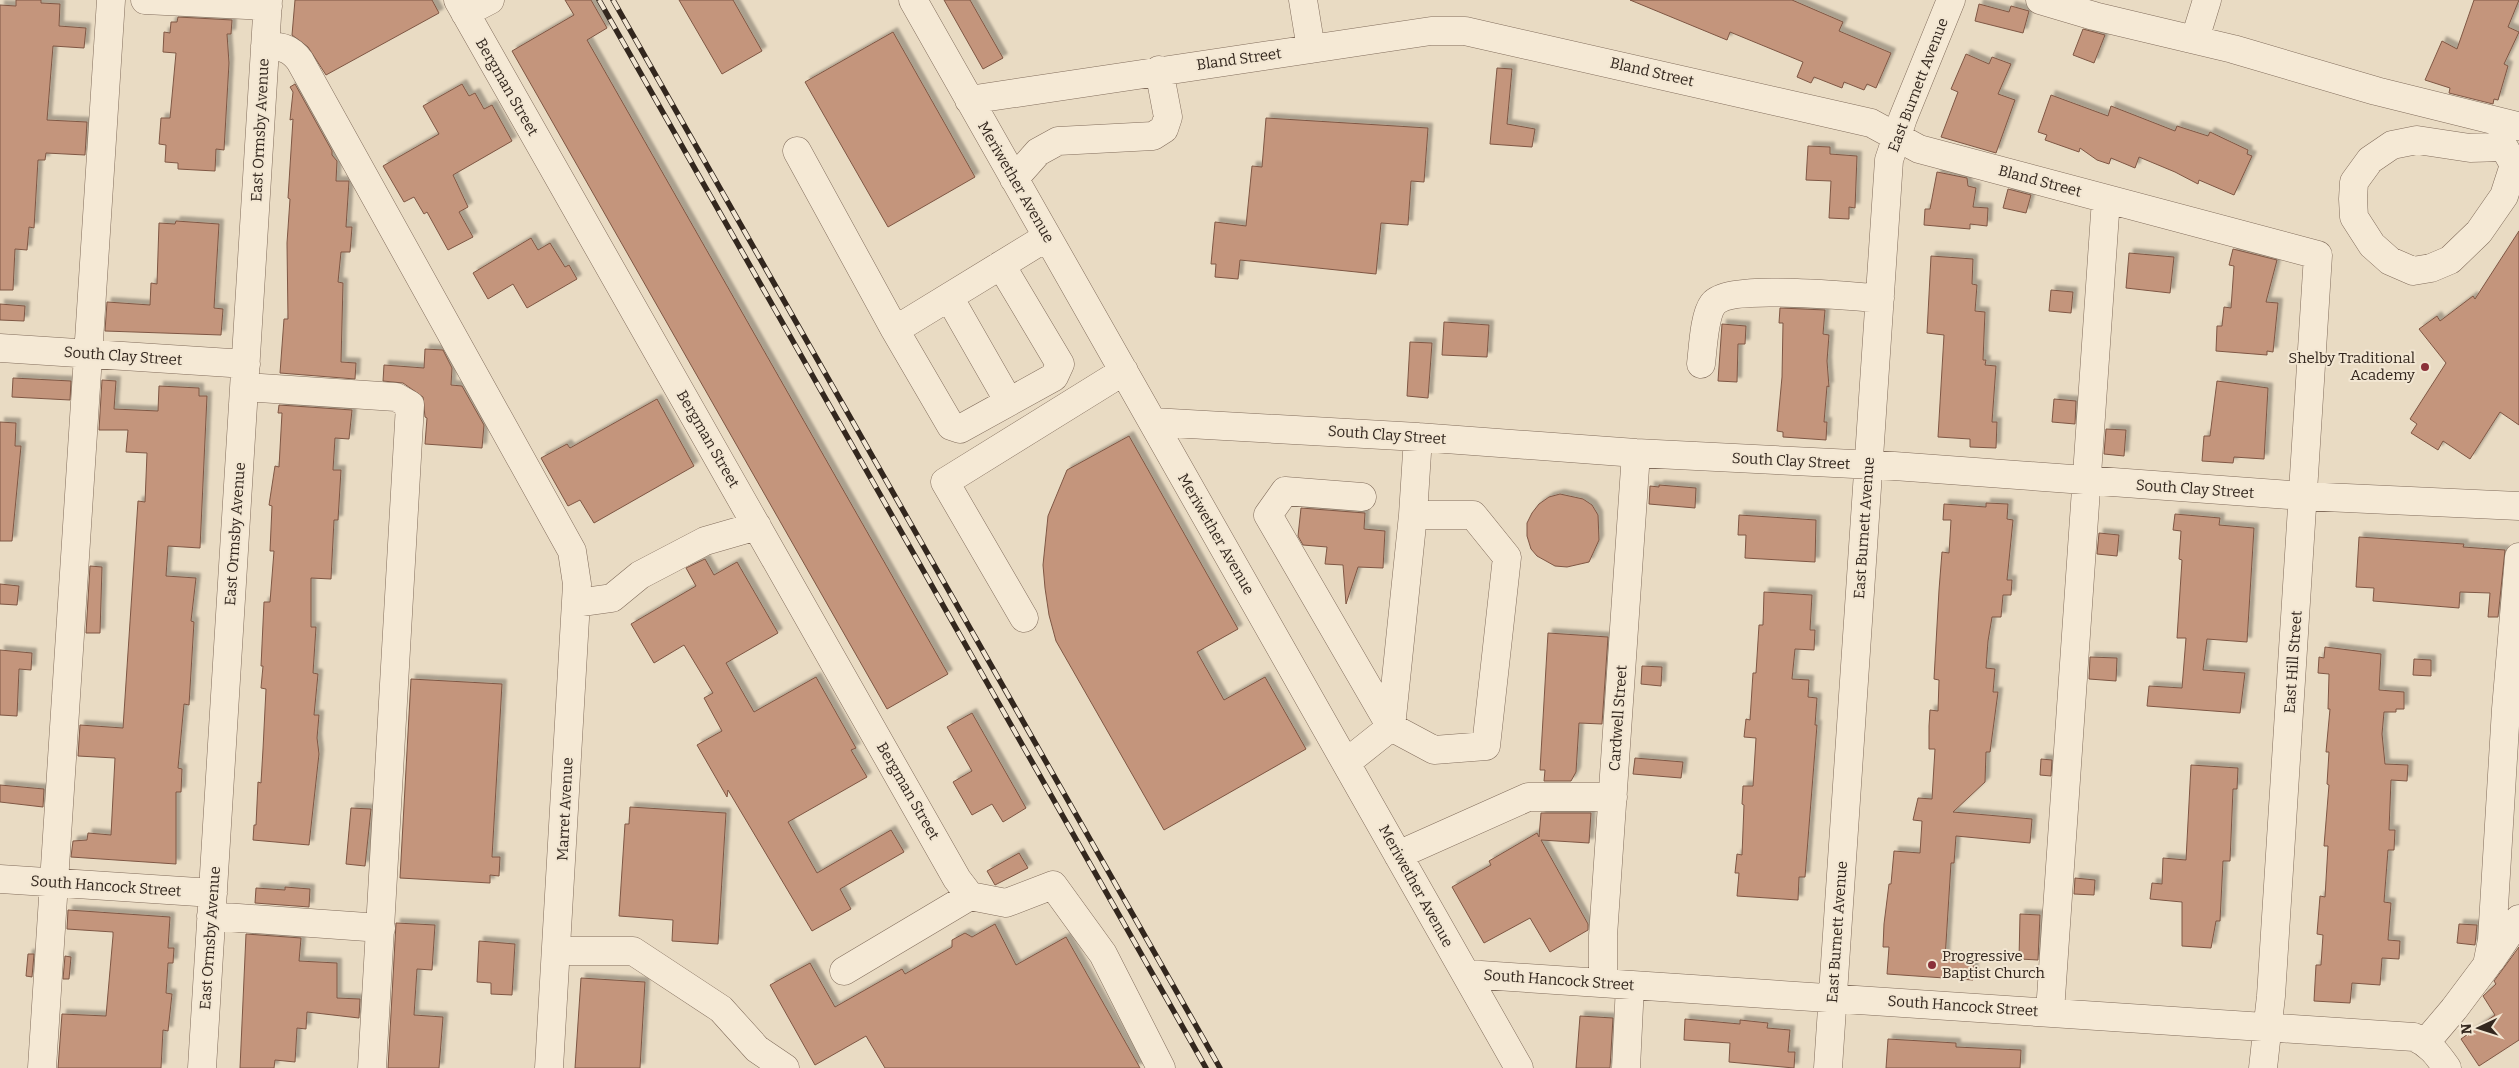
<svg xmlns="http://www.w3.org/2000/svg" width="2519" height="1068" viewBox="0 0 2519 1068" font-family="Bitter,serif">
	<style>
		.building { fill: #c4957c; stroke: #7f5744; filter: url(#shadow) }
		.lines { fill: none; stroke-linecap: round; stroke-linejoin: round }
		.minor-casing { stroke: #826d5c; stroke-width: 29 }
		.minor { stroke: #f5e9d5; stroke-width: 28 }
		.rail-casing { stroke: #33271e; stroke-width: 5.5 }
		.rail { stroke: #f2e6d2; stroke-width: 4; stroke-dasharray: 11; stroke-linecap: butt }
		.poi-dot { fill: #8b3139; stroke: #f2e6d2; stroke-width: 2 }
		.labels { text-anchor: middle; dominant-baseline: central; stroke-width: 4; stroke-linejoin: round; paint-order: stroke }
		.street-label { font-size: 15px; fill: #33271e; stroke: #f2e6d2 }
		.poi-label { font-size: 15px; fill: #33271e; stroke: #f2e6d2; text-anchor: end }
	</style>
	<defs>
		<filter id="shadow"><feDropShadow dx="4.5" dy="-4.5" stdDeviation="1" flood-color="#0004"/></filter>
	</defs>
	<rect width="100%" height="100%" fill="#e9dbc3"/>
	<!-- building -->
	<path class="building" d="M16 0H41V3L60 4 59 26 86 28 84 48 53 46 47 120 87 122 85 155 46 153 45 160H38L34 228 29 227 27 250 15 249 13 290H0V5L16 6Z
		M295 0H432L439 13 326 75 308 47 292 35Z
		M565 0H591L607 28 587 40 948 674 887 709 512 51 574 15Z
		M679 0H733L762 51 722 74Z
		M944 0H970L1003 58 983 69Z
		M1630 0H1792L1843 22 1839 31 1891 53 1876 88 1867 84 1864 90 1844 82 1842 88 1814 77 1811 83 1797 77 1803 62 1730 32 1727 40Z
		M2474 0H2519L2508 27 2519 32 2504 64 2508 66 2498 100 2494 99 2493 104 2449 93 2450 88 2425 80 2442 41 2457 49Z
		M1979 4 2009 12 2011 6 2029 11 2023 33 1975 21Z
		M178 17 232 20 231 34H227L229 63 224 150 216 149 215 171 178 169V163L165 162 166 145 159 144 161 118H170L176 53 163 52 164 32 170 33 171 22H177Z
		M2083 29 2105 35 2094 63 2073 55Z
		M893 32 975 177 888 227 805 82Z
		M1966 54 1989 64 1992 57 2011 64 1998 94 2015 100 1996 153 1941 137 1958 92 1951 89Z
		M1497 68 1512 69 1507 124 1535 129 1532 147 1490 144Z
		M295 84 332 151V155L337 161 336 181H349L346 227H352L350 252H341L338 282 343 283 341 362 356 363 355 379 280 373 284 319H288L287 243 290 199 288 198 293 119 290 120 293 92 290 87Z
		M462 84 469 96 475 93 484 109 492 105 512 141 453 175 468 207 459 212 473 237 448 250 427 212 424 214 414 197 404 202 383 166 439 134 423 106Z
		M2051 95 2108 116 2111 106 2175 131 2177 126 2208 136 2210 132 2248 150 2247 154 2252 156 2234 195 2199 180 2198 184 2175 172 2139 157 2135 168 2111 158 2109 164 2097 160 2080 148 2079 152 2045 140 2047 135 2038 132Z
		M1266 118 1428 128 1424 182 1411 181 1408 225 1381 223 1376 274 1240 260 1238 279 1215 277 1216 264H1211L1215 222 1246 226 1252 166 1262 167Z
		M1808 146 1830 147V154L1857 156 1855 208 1849 207V219L1829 218 1831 181 1806 180Z
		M1937 172 1967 178 1968 186 1976 188 1973 207 1988 208 1987 226 1970 224V229L1924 225 1925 209H1930Z
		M2008 189 2031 195 2026 213 2003 208Z
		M176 221 219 224 214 308 223 309 221 335 105 331 107 302 150 305 151 283 157 284 159 223 175 224Z
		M2519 231V425L2500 412 2470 459 2443 441 2438 450 2411 433 2417 424 2410 419 2446 363 2419 329 2437 316 2440 321 2473 296 2475 299Z
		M531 238 538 250 550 243 565 267 569 265 577 279 527 308 513 284 488 299 473 273Z
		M2233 249 2277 260 2266 302 2278 303 2273 352 2267 351V355L2216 351 2217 326H2222L2224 307 2231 308 2234 266 2229 265Z
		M2129 253 2174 257 2170 293 2126 288Z
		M1931 256 1973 259 1972 284 1977 285 1975 311 1985 312 1983 360H1986L1985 365 1996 366 1992 422H1997L1996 448 1970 447V439L1938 437 1944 335 1927 333Z
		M2051 290 2073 292 2071 313 2049 311Z
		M0 304 25 306 24 321 0 320Z
		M1780 308 1825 310 1823 334 1829 335 1827 361 1829 387 1827 386 1824 422H1827L1826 440 1783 437V432L1777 431 1782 377 1783 323H1779Z
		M1444 322 1489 325 1487 357 1442 355Z
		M1722 324 1746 326 1745 344H1738L1737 382 1718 381Z
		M1410 342 1432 343 1428 398 1407 396Z
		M425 349 443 350 452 368 451 385 462 386 484 425 482 448 425 444 427 418 425 417 423 397 403 383 383 381 384 365 424 368Z
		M13 378 71 381 70 400 12 397Z
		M102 380 116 381 114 409 158 411 159 386 199 388V396H207L200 548 168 546 166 576 196 578 191 621 194 622 189 705 184 704 178 768 182 769 181 792H176V864L71 857 73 841 87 840 88 833 111 835 115 758 78 756 80 725 123 728 138 501 145 502 147 453 126 452 128 430H99Z
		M2217 381 2268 388 2264 459 2234 457 2233 463 2202 461 2204 436H2210Z
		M657 399 694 466 594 523 580 500 568 506 541 458 567 444 570 448Z
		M2054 399 2076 401 2075 424 2052 422Z
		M279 405 352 410 349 439 335 438 333 470H341L338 520H334L331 579 311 578V627H316L313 673 318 674 314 715H319L317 738 319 754 309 845 253 840 254 825H256L258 782 261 783 263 749 266 689 261 688 263 666H261L264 602H270L274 551H270L272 506 269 505 275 466 279 467 282 413H278Z
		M0 422 16 423 15 446H21L12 541H0Z
		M2106 429 2126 430 2124 456 2104 454Z
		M1129 436 1238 629 1197 652 1224 700 1265 677 1306 749 1164 830 1056 641 1049 615 1045 588 1043 565 1048 516 1067 470Z
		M1659 485 1696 488 1695 508 1649 504 1650 486 1659 487Z
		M1560 494 1583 499 1592 505 1598 515 1599 540 1589 562 1567 567 1555 566 1537 556 1531 549 1527 536V523L1532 513 1539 504 1549 497Z
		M1986 503 2008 504 2007 519 2013 520 2007 580H2012L2011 595H2003L2001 617H1992L1988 641 1986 668 1995 669 1993 692H1998L1990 752H1986L1985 782 1953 812 2032 819 2030 843 1956 836 1954 863H1951L1945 959 1974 961 1973 980 1887 974 1889 947H1883L1884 924 1889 884H1891L1894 851 1920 853 1922 821 1913 820 1918 798 1932 799 1935 749H1929V726L1930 710 1938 711 1939 680 1934 679 1939 590 1942 552 1949 553 1951 520H1943L1944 504 1986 507Z
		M1301 508 1365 513 1364 529 1385 531 1383 568 1358 567 1346 604 1343 565 1325 564 1327 547 1303 545 1298 536Z
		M2175 514 2220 518 2219 525 2254 528 2247 642 2207 639 2203 670 2245 673 2240 713 2147 706 2149 686 2182 688 2186 638H2177L2182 560 2179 559 2181 531 2173 530Z
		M1739 515 1816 520 1815 562 1745 558 1746 535H1738Z
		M2099 533 2119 535 2117 556 2097 554Z
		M2359 537 2464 544 2463 547 2505 550 2498 617H2488L2490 593 2460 592 2459 608 2373 601 2374 588 2356 587Z
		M705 559 714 575 737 562 778 633 726 663 754 712 816 677 856 748 851 750 867 777 788 822 817 873 891 830 904 852 840 889 851 909 812 931 728 790 727 797 697 745 722 731 704 698 713 693 684 645 654 663 631 624 696 586 686 568Z
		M90 566 102 567 100 633H86Z
		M0 584 19 586 17 605 0 604Z
		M1764 592 1812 595 1810 630H1815L1814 650 1795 649 1792 679 1809 680 1808 697 1817 698 1815 725H1817L1805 877H1799L1798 900 1737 896 1739 873H1735L1737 854 1742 855 1744 805 1742 804 1743 786H1753L1756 738 1744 737 1746 719 1750 720 1753 673H1756L1759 625H1763Z
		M1548 633 1608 637 1602 724 1579 723 1576 772 1571 781H1544L1545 770H1540Z
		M2325 647 2381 654 2379 690 2404 692V709H2396V712H2384L2382 734 2385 764 2408 765 2407 781 2391 780 2389 830H2395L2394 850H2388L2384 902 2391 903 2388 940 2400 941 2399 959 2382 958 2380 985 2352 983 2350 1003 2314 1001 2316 965H2321L2323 935 2317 934 2320 896 2325 897 2328 846H2324L2329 785 2327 784 2329 752H2326L2330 709H2328L2329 674 2318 673 2319 657 2324 658Z
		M0 650 32 653 31 670 19 669 17 716 0 715Z
		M2090 657 2117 658 2116 681 2089 679Z
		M2414 659 2431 660V676L2413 675Z
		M1642 666 1662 667 1661 686 1641 684Z
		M411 679 502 684 492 857H500L499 876 490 875V883L400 878Z
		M972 713 1026 808 1003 822 992 804 972 815 953 782 972 771 947 727Z
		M1635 758 1683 762 1681 778 1633 774Z
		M2041 759 2052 760 2051 776 2040 775Z
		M2191 765 2238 768 2237 789H2233L2230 861H2223L2220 921H2216L2211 948 2182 946V902L2150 899 2152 883 2162 884 2163 858 2186 860Z
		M0 785 44 789 43 807 0 802Z
		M630 807 726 813 718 944 672 941 673 920 619 916 625 824H629Z
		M351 808 371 809 365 866 346 864Z
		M1541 813H1591L1589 843 1541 840 1588 924V930L1550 952 1530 918 1484 943 1452 887 1491 865 1489 861 1537 833 1539 837Z
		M1019 853 1028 868 995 885 987 871Z
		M2075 878 2095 880 2094 895 2074 894Z
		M285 887 310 889 309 907 255 903 256 888 285 890Z
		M68 910 170 917 168 948H174L173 963H168L166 993 172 994 168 1031 163 1030 161 1068H58L62 1014 106 1016 113 936V932L67 929Z
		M2020 914 2040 915 2038 960 2019 959Z
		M396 923 435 925 432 970 417 969 414 1015 443 1017 439 1068H388Z
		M995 924 1016 965 1066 937 1140 1068H885L866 1036 815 1065 770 985 810 963 835 1007 902 969 905 974 952 947V940L965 933 972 937Z
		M2459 924 2477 925 2475 945 2457 943Z
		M246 934 301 938 299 961 337 963V998L360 999 359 1018 307 1012 306 1029 297 1028 295 1062 275 1060 274 1068H240Z
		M479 941 515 944 512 995 491 994V983L477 982Z
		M2519 947V1040L2479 1066 2461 1039 2495 1015 2483 996 2496 984 2494 981Z
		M28 954H34L32 977 26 976Z
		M65 956 71 957 69 979H63Z
		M581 978 645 982 640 1068H575Z
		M1580 1016 1613 1018 1610 1068H1576Z
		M1685 1019 1740 1024V1020L1768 1023 1767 1028 1790 1030 1788 1052H1795L1794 1068 1729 1062 1730 1043 1684 1040Z
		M1888 1039 1956 1043V1047L2021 1050 2020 1068H1886Z"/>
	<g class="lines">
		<!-- minor casing -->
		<g class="minor-casing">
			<path id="minor" d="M145 0 268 6
				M458 0 957 879 970 896
				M913 0 1519 1068
				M1303 0 1311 49
				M2040 0 2094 16 2233 49 2376 91 2517 126
				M465 13 490 0
				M2195 39 2207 0
				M265 46C282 47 290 47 300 61L572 551 577 584 549 1068
				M969 100 1431 31H1465L1871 123 1919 149 2318 255 2271 996 2263 1068
				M2417 140 2470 148 2504 147 2514 165 2504 196 2479 232 2450 260 2431 268 2413 271 2390 261 2372 245 2354 217 2353 199 2354 182 2370 160 2392 145Z
				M797 151 895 330
				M1014 179 1038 152 1058 141 1153 136 1164 129 1168 117 1159 70
				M1001 265 1060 364 1054 377 960 429 951 426 895 330 1047 237
				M949 297 1009 402
				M0 348 246 364
				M1701 364C1703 348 1704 316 1713 304 1730 283 1850 297 1880 298
				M245 387 396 397 410 405 372 1068
				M1153 422 1418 437 1636 453 1894 466 2303 496 2519 506
				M1362 497 1285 491 1268 515 1391 727 1434 750 1486 746 1507 557 1473 515H1413
				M576 603 612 598 640 575 705 541 757 526
				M1024 618 945 482 1124 371
				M1347 762 1391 727 1413 515 1418 437
				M1398 855 1528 797H1613
				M0 879 213 893
				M211 916 381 928
				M557 951H633L721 1009 757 1049 785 1068
				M2491 960 2519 919
				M844 971 970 896 1006 903 1053 885 1103 954 1161 1068
				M1466 974 2414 1037C2430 1044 2437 1054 2447 1068
				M1603 983V936L1636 453
				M2050 1012 2106 199
				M2426 1042 2454 1009 2487 965 2492 940 2506 709 2519 557
				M42 1068 111 0
				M202 1068 268 0
				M1626 1068 1630 985
				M1828 1068 1889 160 1903 118 1951 0"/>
		</g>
		<!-- minor -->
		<use href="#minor" class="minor"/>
		<!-- rail casing -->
		<g class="rail-casing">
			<path id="rail" d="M599 0 1206 1068
				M613 0 1220 1068"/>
		</g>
		<!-- rail -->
		<use href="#rail" class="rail"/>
	</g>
	<!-- markers -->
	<g class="poi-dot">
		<circle cx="2425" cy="367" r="5"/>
		<circle cx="1932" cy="965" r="5"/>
	</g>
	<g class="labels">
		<!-- street labels -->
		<g class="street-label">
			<text transform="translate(1239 59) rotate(-8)">Bland Street</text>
			<text transform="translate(1652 72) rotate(13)">Bland Street</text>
			<text transform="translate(1918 85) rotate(-69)">East Burnett Avenue</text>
			<text transform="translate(507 87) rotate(60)">Bergman Street</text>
			<text transform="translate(260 130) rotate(-87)">East Ormsby Avenue</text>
			<text transform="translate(2040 181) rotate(15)">Bland Street</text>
			<text transform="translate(1016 182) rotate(60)">Meriwether Avenue</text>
			<text transform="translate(123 356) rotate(4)">South Clay Street</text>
			<text transform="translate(1387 435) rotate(4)">South Clay Street</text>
			<text transform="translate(708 439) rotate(60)">Bergman Street</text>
			<text transform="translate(1791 461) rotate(3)">South Clay Street</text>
			<text transform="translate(2195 489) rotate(4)">South Clay Street</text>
			<text transform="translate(1864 528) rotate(-86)">East Burnett Avenue</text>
			<text transform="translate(235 534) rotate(-86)">East Ormsby Avenue</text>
			<text transform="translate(1216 534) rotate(60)">Meriwether Avenue</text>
			<text transform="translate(2293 662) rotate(-86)">East Hill Street</text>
			<text transform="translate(1618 718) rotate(-86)">Cardwell Street</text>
			<text transform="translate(908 791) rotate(60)">Bergman Street</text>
			<text transform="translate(565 809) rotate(-87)">Marret Avenue</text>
			<text transform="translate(106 886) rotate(4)">South Hancock Street</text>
			<text transform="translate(1416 886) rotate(61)">Meriwether Avenue</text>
			<text transform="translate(1837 932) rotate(-86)">East Burnett Avenue</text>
			<text transform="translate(210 938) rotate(-86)">East Ormsby Avenue</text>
			<text transform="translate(1559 980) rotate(4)">South Hancock Street</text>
			<text transform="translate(1963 1006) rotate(4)">South Hancock Street</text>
		</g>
		<!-- poi labels -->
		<g class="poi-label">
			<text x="2415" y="358">Shelby Traditional<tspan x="2415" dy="17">Academy</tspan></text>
			<text x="1942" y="956" text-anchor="start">Progressive<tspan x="1942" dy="17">Baptist Church</tspan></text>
		</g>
	</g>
	<!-- north arrow -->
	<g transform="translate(2479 1028) rotate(266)" stroke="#f2e6d2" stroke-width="4" paint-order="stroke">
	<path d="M0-4L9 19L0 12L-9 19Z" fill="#33271e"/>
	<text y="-8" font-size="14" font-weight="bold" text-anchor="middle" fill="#33271e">N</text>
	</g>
</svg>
